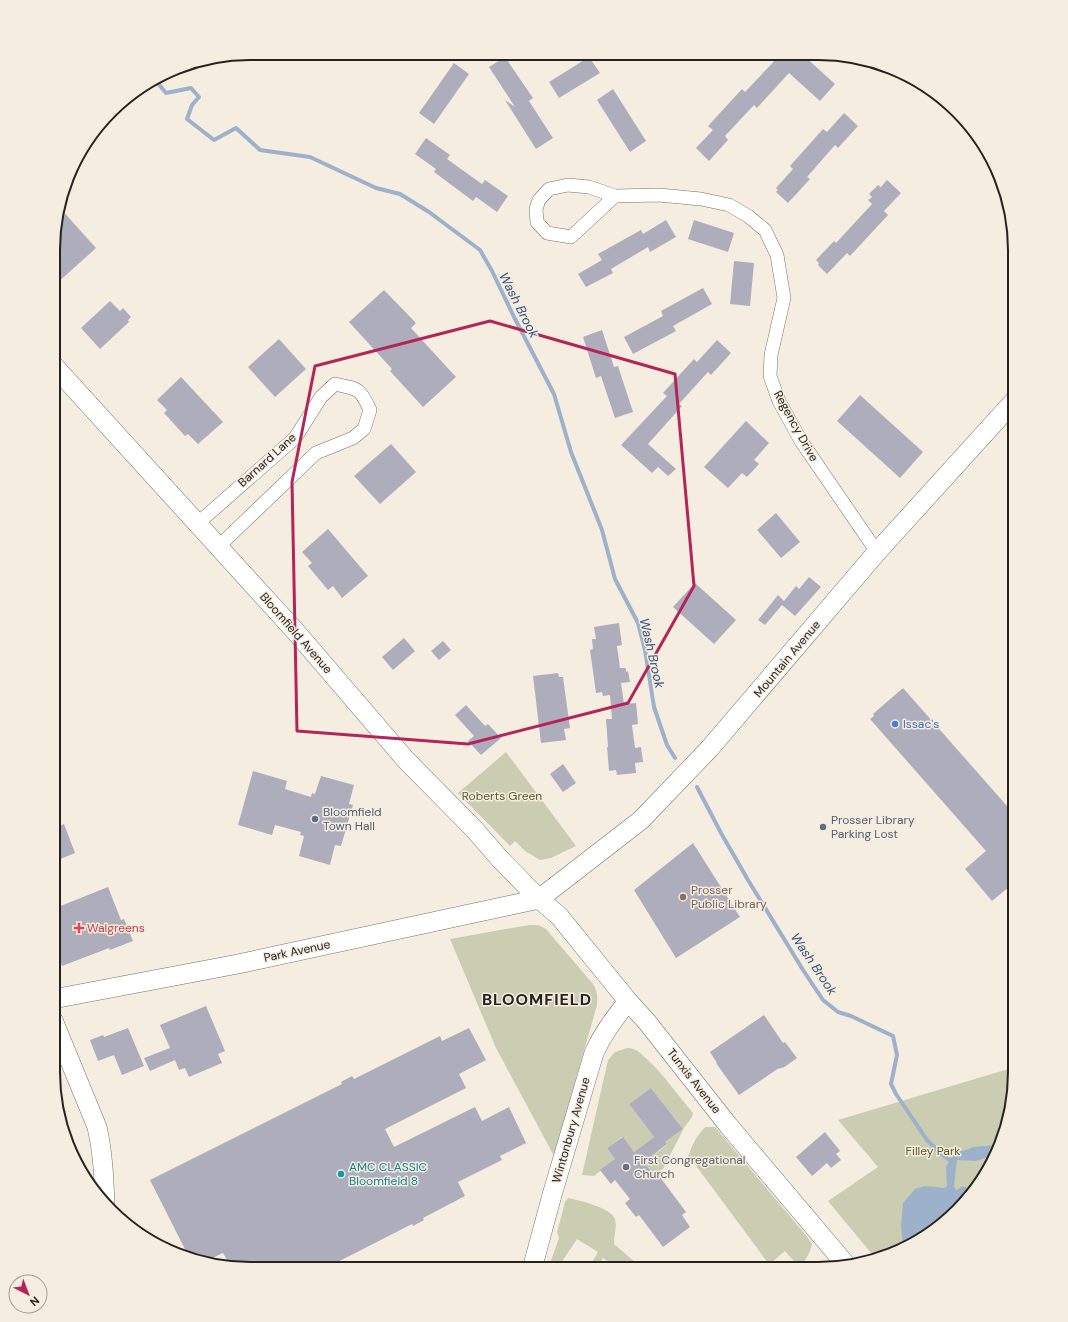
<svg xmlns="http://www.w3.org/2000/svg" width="1068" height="1322" viewBox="0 0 1068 1322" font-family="'DM Sans',sans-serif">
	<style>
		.green { fill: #cacdb1 }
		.water { fill: #9db1cb }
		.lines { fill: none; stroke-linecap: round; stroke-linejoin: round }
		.stream { stroke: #9db1cb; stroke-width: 4 }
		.building { fill: #aeadbb }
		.street-casing { stroke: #777065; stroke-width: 14 }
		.secondary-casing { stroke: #777065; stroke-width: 20 }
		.street { stroke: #fff; stroke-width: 13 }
		.secondary { stroke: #fff; stroke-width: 19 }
		.marked { fill: none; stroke: #b3255a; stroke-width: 3; stroke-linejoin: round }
		.shop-dot { fill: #3f7fe0; stroke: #f6ede1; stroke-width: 1.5 }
		.service-dot { fill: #5c6f8a; stroke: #f6ede1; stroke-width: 1.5 }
		.education-dot { fill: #8d6e63; stroke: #f6ede1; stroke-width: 1.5 }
		.health-dot { fill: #e0444e; stroke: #f6ede1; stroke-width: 1.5 }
		.worship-dot { fill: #6b7280; stroke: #f6ede1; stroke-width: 1.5 }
		.culture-dot { fill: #0f9aa8; stroke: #f6ede1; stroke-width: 1.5 }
		.labels { text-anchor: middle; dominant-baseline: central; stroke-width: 3; stroke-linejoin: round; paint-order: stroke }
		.street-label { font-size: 12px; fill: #26231e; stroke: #f6ede1 }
		.shop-label { font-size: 12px; fill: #366cbe; stroke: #f6ede1; text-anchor: start }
		.park-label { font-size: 12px; fill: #565a26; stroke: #f6ede1 }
		.service-label { font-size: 12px; fill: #4e5e75; stroke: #f6ede1; text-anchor: start }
		.education-label { font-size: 12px; fill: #785e54; stroke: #f6ede1; text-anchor: start }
		.health-label { font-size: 12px; fill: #be3a42; stroke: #f6ede1; text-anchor: start }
		.worship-label { font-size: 12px; fill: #5b616d; stroke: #f6ede1; text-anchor: start }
		.culture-label { font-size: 12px; fill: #0d838f; stroke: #f6ede1; text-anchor: start }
		.water-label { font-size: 13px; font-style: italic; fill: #345279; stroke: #f6ede1 }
		.district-label { font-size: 16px; font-weight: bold; letter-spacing: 1px; fill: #26231e; stroke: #f6ede1 }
		.rim { fill: none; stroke: #26231e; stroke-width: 2 }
	</style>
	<rect width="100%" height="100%" fill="#f6ede1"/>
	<!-- green -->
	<path class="green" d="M506 752 576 846 551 858 540 860 525 851 515 841 510 846 458 793Z
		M529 925H538L546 929 593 984C597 991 598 996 597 1005L554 1156 496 1048 450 939Z
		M627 1048C631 1048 635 1049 639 1052 659 1068 676 1093 693 1113L692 1117 684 1128 663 1169 657 1173 660 1177 657 1179 644 1162 667 1145 665 1142 683 1129 651 1088 629 1104 654 1137 634 1152 622 1137 607 1148 615 1159 594 1176 582 1175 608 1060 615 1052Z
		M1015 1067V1085L1005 1135 982 1181 948 1220 916 1243 876 1259 828 1201 878 1167 838 1120Z
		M706 1127H715L809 1239 812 1244C810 1253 806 1260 799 1267L785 1251 764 1269H761L768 1263 691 1159 688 1161C688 1152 698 1132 706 1127Z
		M568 1198C578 1200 612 1208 615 1219 617 1226 614 1236 614 1244L643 1269H619L603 1258 597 1269H588L598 1252 577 1239 557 1269H548L559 1238 557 1232 565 1202Z"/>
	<!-- water -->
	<path class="water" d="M996 1145 999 1146 994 1157 991 1156 976 1161 957 1160 954 1186 956 1190 963 1186 973 1192 948 1220 916 1243 903 1248 901 1225 903 1203 915 1189 925 1186 944 1188 947 1186 946 1167 956 1150 963 1151 973 1147Z"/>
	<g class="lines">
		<!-- stream -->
		<path class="stream" d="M156 81 166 93 191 88 199 97 192 105 187 119 214 140 236 128 260 150 310 157 376 188 400 194 429 212 480 250 492 271 514 317 554 394 571 452 602 530 615 579 638 623 645 650 654 707 667 745 675 758
			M697 787 721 833 748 880 803 970 823 1000 838 1012 851 1016 893 1036 897 1055 891 1084 896 1094 927 1140 940 1153 950 1160"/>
	</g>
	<!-- building -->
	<path class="building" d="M780 55H803L835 84 820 101 789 73 757 108 754 105 725 136 728 140 709 161 696 148 713 130 708 126 742 89 745 92Z
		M505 57 533 98 529 101 553 138 536 149 505 100 515 107 489 67Z
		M589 57 600 73 559 98 549 82Z
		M454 63 469 74 434 124 419 113Z
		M613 89 646 141 630 152 597 100Z
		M844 113 858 126 838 148 835 145 807 177 810 179 788 203 776 192 778 190 776 188 793 169 790 166 823 129 827 132Z
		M426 138 450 155 447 159 482 184 485 180 508 196 497 212 476 197 473 201 434 172 436 169 415 154Z
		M887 180 901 193 884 211 888 215 850 256 847 253 827 274 818 265 819 263 816 260 834 241 836 243 872 204 868 200 872 197 869 194 878 185 881 187Z
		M60 208 96 248 55 285V224Z
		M666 220 676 237 650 252 648 247 611 269 613 273 586 287 578 274 602 260 598 254 641 230 643 234Z
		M694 220 734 233 728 252 688 239Z
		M734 261 754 263 750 306 730 304Z
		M703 288 712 304 673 326 676 331 633 354 624 337 663 316 661 311Z
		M384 290 416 323 411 328 456 377 423 407 390 371 392 369 349 322Z
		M110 301 120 311 123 308 131 317 128 320 129 322 100 349 81 328Z
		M602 330 614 367 618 366 633 412 615 418 601 376 596 378 583 337Z
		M279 339 306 369 275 397 248 367Z
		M717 340 731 353 711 375 708 372 679 404 682 406 648 444 676 469 668 476 658 467 652 473 621 445 667 396 663 393 694 359 697 362Z
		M181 377 223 422 198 444 188 434 185 436 164 413 167 410 157 400Z
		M860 395 923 452 900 478 837 421Z
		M746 421 769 443 754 460 759 464 747 477 742 473 728 488 704 467Z
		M391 444 416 472 380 504 354 476Z
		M776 513 800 542 781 558 757 530Z
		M328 529 368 576 342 598 333 586 328 590 308 566 312 563 302 552Z
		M809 577 821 587 795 616 782 605 765 625 758 620 778 595 784 601 796 586 799 589Z
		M695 583 736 620 714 644 673 607Z
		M619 623 622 645 617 646 620 668H626V672L628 671 630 682 621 683 624 704 636 703 638 724 632 725 635 748 641 747 643 762 635 763 636 773 617 775 616 770 609 771 607 747H608L606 719H612L610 695 603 696 602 692 596 693 590 650 593 649 592 639H596L594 627Z
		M404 638 415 651 393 670 382 657Z
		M443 641 451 650 439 660 431 651Z
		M558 673 559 677H563L570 728 564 729 566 740 541 743 533 676Z
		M903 688 1015 815V882L992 901 965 869 986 851 870 719 874 716 873 714Z
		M466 705 485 726 488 724 501 738 481 755 468 741 474 736 455 715Z
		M563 764 576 783 563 792 550 774Z
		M253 771 287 781 285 789 311 797 312 793 315 794 321 776 354 785 349 804 353 805 341 846 335 845 330 865 299 856 304 836 300 835 301 832 275 825 272 835 238 825Z
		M64 824 75 853 53 862 54 828Z
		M693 843 740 917 676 958 634 890Z
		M108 887 121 920 124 919 133 941 110 950 109 948 62 966 53 943V909Z
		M206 1006 225 1051 218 1054 222 1063 189 1077 185 1068 179 1070 175 1060 150 1071 144 1058 170 1048 160 1025Z
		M764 1015 783 1043 785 1042 797 1058 783 1068V1067L779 1069V1068L739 1095 716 1063H717L710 1052Z
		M128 1028 144 1066 122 1075 114 1055 98 1061 90 1040 103 1035 104 1037Z
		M469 1028 486 1060 459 1074 466 1088 385 1129 394 1147 475 1107 482 1121 509 1107 526 1143 500 1156 502 1160 458 1182 465 1196 423 1218 424 1220 413 1226 412 1224 324 1269H237L231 1267 223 1253 204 1262 190 1259 150 1180 342 1084 341 1082 352 1076 354 1079 440 1036 442 1041Z
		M651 1088 683 1129 665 1142 667 1144 644 1162 657 1179 660 1177 686 1212 682 1215 690 1227 663 1247 639 1215 636 1217 625 1203 630 1199 615 1180 611 1184 600 1170 615 1159 607 1148 623 1137 634 1152 654 1137 629 1104Z
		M825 1132 840 1151 836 1154 841 1160 831 1168 827 1163 812 1176 796 1157Z"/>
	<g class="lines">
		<!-- street casing -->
		<g class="street-casing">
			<path id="street" d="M615 196 571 237 547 233 537 222 536 209 539 200 549 189 568 185 589 187 615 196 659 195 701 199 729 205 748 216 765 230 777 255 784 298 771 355 770 376 779 401 801 441 877 552
				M197 524 295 438 321 397 335 384C359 389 360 388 370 410L364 429 353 438 316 453 219 546"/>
		</g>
		<!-- secondary casing -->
		<g class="secondary-casing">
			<path id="secondary" d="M54 366 296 632 405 759 474 829 500 859 539 899 559 916 628 1001 647 1022 728 1125 847 1266
				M53 999 238 964 539 899 641 820 710 748 877 552 1015 400
				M53 1020 97 1127C103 1153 104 1179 105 1205
				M532 1269 552 1195 594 1053C603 1033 615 1018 628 1001"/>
		</g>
		<!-- street -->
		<use href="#street" class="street"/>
		<!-- secondary -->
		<use href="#secondary" class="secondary"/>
	</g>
	<!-- marked area -->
	<path class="marked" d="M490 321 675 374 694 586 628 703 468 744 297 731 292 482 315 366Z"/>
	<!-- markers -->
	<circle class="shop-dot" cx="895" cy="724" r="4"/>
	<g class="service-dot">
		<circle cx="315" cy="819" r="4"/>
		<circle cx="823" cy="827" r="4"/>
	</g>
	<circle class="education-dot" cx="683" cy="897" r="4"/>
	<path class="health-dot" d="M77 922h4v4h4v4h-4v4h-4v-4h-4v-4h4z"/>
	<circle class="worship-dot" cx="626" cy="1167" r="4"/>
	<circle class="culture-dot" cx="341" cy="1174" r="4"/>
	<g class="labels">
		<!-- street labels -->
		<g class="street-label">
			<text transform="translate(796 426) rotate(61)">Regency Drive</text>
			<text transform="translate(267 460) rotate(-42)">Barnard Lane</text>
			<text transform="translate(296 633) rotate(49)">Bloomfield Avenue</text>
			<text transform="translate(787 659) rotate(-50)">Mountain Avenue</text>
			<text transform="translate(297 951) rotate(-12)">Park Avenue</text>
			<text transform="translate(694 1081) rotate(52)">Tunxis Avenue</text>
			<text transform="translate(571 1130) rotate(-74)">Wintonbury Avenue</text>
		</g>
		<!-- shop labels -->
		<g class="shop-label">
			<text x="903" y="724">Issac's</text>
		</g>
		<!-- park labels -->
		<g class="park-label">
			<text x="502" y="796">Roberts Green</text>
			<text x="933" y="1151">Filley Park</text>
		</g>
		<!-- service labels -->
		<g class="service-label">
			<text x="323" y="812">Bloomfield<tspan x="323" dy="14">Town Hall</tspan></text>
			<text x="831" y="820">Prosser Library<tspan x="831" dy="14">Parking Lost</tspan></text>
		</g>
		<!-- education labels -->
		<g class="education-label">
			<text x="691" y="890">Prosser<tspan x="691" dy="14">Public Library</tspan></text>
		</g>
		<!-- health labels -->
		<g class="health-label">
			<text x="87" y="928">Walgreens</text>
		</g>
		<!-- worship labels -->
		<g class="worship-label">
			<text x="634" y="1160">First Congregational<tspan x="634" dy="14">Church</tspan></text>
		</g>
		<!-- culture labels -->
		<g class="culture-label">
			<text x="349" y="1167">AMC CLASSIC<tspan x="349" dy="14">Bloomfield 8</tspan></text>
		</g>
		<!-- water labels -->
		<g class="water-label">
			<text transform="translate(519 305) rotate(63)">Wash Brook</text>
			<text transform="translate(652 653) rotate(77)">Wash Brook</text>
			<text transform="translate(814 964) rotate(56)">Wash Brook</text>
		</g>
		<!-- district labels -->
		<g class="district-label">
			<text x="537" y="999">BLOOMFIELD</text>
		</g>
	</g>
	<!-- crop -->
	<path d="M0 0H1068V1322H0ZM250 60H818A190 190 0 0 1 1008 250V1072A190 190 0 0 1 818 1262H250A190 190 0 0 1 60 1072V250A190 190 0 0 1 250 60Z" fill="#f6ede1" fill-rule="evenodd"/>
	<path class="rim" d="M250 60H818A190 190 0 0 1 1008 250V1072A190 190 0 0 1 818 1262H250A190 190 0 0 1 60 1072V250A190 190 0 0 1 250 60Z"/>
	<!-- north arrow -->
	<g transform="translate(28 1294) rotate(138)"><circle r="19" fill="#f6ede1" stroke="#a39c93"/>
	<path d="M0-3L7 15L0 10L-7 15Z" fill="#b3255a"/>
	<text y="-6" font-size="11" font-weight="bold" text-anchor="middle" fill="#26231e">N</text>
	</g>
</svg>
